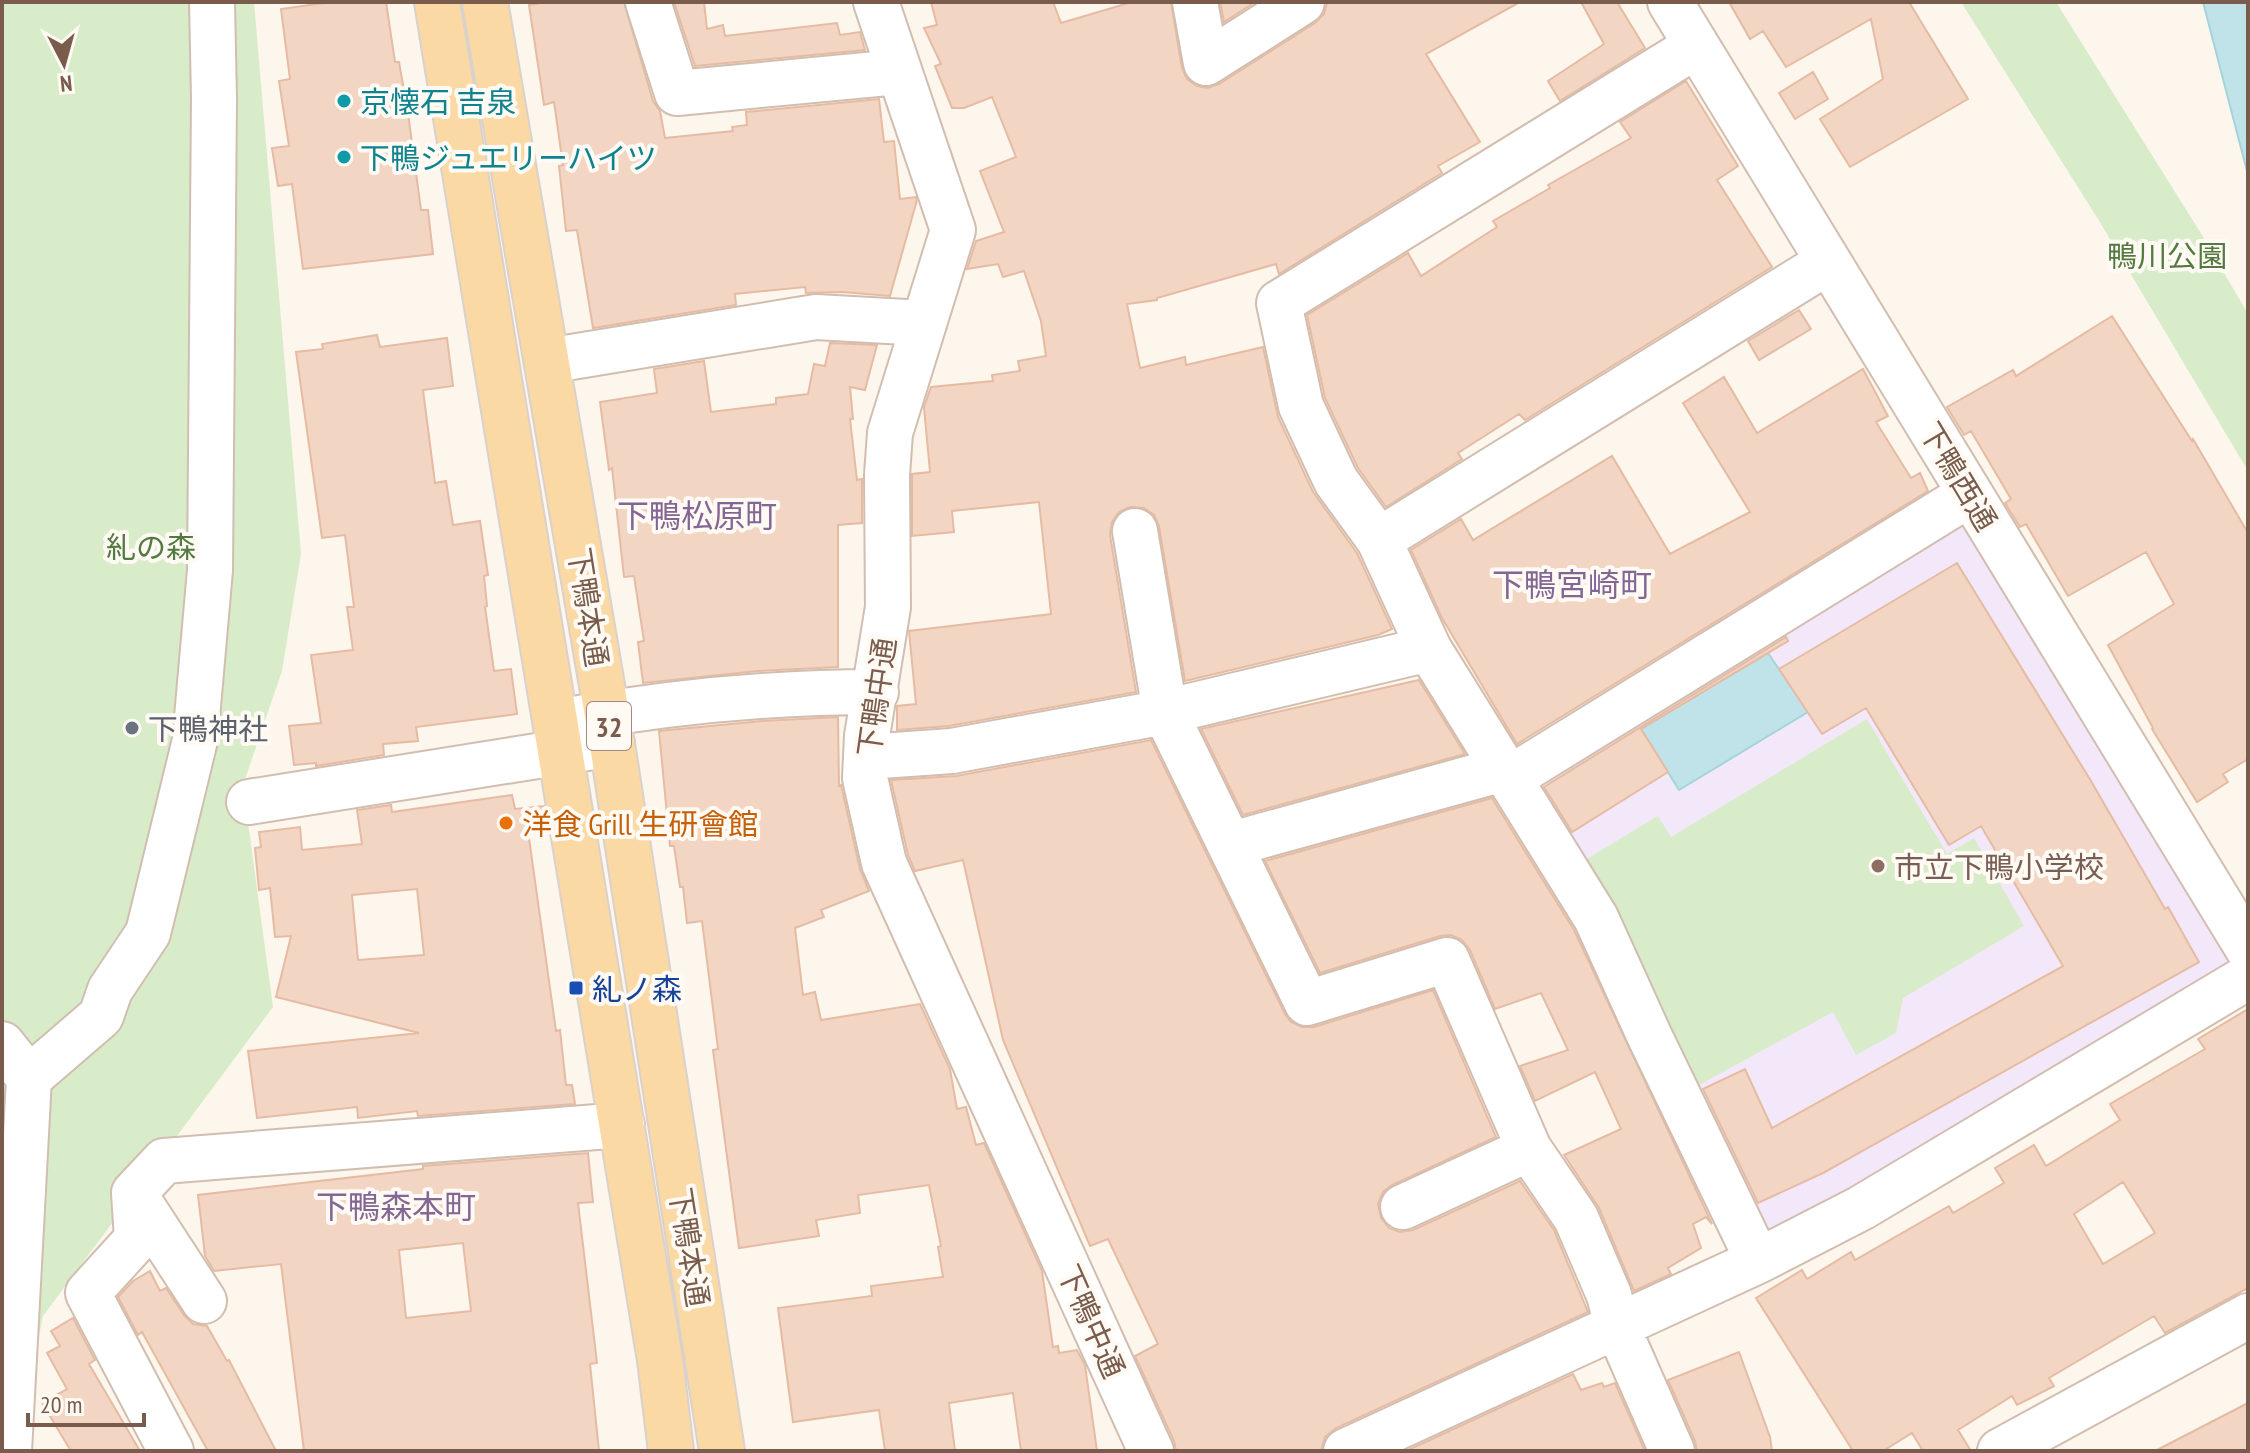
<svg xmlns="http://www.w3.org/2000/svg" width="2250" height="1453" viewBox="0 0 2250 1453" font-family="'PT Sans Narrow','Noto Sans JP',sans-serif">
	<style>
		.education { fill: #f3e8fa }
		.green { fill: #d8ecc9 }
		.water { fill: #bfe3e8; stroke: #a5d3da; stroke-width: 2 }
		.building { fill: #f3d5c3; stroke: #e6bba3; stroke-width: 2; fill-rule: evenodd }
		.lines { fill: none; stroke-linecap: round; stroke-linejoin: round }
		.minor-casing { stroke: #d1beb0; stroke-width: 48 }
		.major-casing { stroke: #dad1cd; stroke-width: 48 }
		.minor { stroke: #fff; stroke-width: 44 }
		.major { stroke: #fbd9a5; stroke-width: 44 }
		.culture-dot { fill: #0f9aa8; stroke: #fffaf3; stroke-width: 3 }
		.worship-dot { fill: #6b7280; stroke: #fffaf3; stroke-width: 3 }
		.food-dot { fill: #e8710a; stroke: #fffaf3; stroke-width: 3 }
		.education-dot { fill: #8d6e63; stroke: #fffaf3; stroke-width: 3 }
		.transit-dot { fill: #1a4fb4; stroke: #fffaf3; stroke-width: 3 }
		.labels { text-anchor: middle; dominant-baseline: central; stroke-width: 8; stroke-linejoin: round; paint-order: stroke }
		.shield { fill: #fffaf3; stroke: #a28b7f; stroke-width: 2 }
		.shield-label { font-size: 28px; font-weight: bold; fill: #7a5c4d }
		.culture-label { font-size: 30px; fill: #0d838f; stroke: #fffaf3; text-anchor: start }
		.park-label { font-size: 30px; fill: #537a41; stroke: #fffaf3 }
		.street-label { font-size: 30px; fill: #7a5c4d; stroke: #fffaf3 }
		.worship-label { font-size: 30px; fill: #5b616d; stroke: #fffaf3; text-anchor: start }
		.food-label { font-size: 30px; fill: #c56008; stroke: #fffaf3; text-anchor: start }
		.education-label { font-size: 30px; fill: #785e54; stroke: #fffaf3; text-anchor: start }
		.transit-label { font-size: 30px; fill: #164399; stroke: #fffaf3; text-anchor: start }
		.neighbourhood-label { font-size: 32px; fill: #846695; stroke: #fffaf3 }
	</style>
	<rect width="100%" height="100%" fill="#fdf6ec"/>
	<!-- education -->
	<path class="education" d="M1957 514 2241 969 1761 1247 1531 780Z"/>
	<!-- green -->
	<path class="green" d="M2 2H254L301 554 282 671 243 785 273 1007 43 1316 24 1409 31 1451H2Z
		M1961 2H2056L2202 235 2248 314V471L2098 219Z
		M1867 719 1947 854 1974 838 2024 926 1903 998 1896 1033 1856 1055 1833 1012 1699 1085 1631 942 1585 860 1658 816 1671 837Z"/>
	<!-- water -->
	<path class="water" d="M2203 2H2248V175Z
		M1768 653 1808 712 1679 790 1641 729Z"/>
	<!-- building -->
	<path class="building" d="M331 2H386L395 62H399L408 113 421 210H428L433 254 303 269 292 184 278 186 272 148 289 146 279 81 290 79 281 9Z
		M546 2H624L653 101 660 111 665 138 733 131 732 127 747 125 746 112 879 99 884 142 894 141 900 199 916 197 917 200 890 296 842 292 806 293 805 287 735 294 736 305 593 328 577 230 566 231 559 166 563 165 554 102 544 105 529 5Z
		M674 2H704L707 29 723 25 725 36 837 23 840 35 860 32 865 50 695 66Z
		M931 2H1053L1061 23 1132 2H1171L1182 68 1187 79 1197 86 1207 88 1219 84 1315 23 1324 14 1327 2H1520L1426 54 1480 142 1438 166 1442 173 1279 274 1276 264 1157 298V300L1127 304 1140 368 1185 357 1186 365 1263 347 1278 417 1313 492 1357 553 1392 629 1378 635 1185 681 1159 526 1154 515 1144 508 1130 507 1119 512 1112 522 1110 535 1136 692 949 726 897 730V706L916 704 909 631 1051 614 1039 502 952 511 954 532 912 536V474L930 472 924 407 931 387 993 381 992 375 1020 371 1018 361 1046 356 1041 321 1024 271 1003 277 998 264 967 269 976 241 1004 232 980 171 1016 157 992 97 964 108H952L935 66 941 64 924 28 937 25Z
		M1220 2H1255L1224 22Z
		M1581 2H1617L1645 48 1560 101 1548 81 1604 44Z
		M1729 2H1909L1968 99 1850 167 1820 119 1883 79 1871 19 1786 67 1763 31 1750 39Z
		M1813 72 1828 99 1795 119 1779 93Z
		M1686 81 1738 166 1717 180 1772 267 1525 420 1519 414 1458 453 1462 459 1386 507 1358 468 1325 398 1307 315 1408 253 1421 276 1497 227 1493 221 1550 188 1548 185 1631 138 1620 122Z
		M1799 310 1811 329 1759 360 1748 341Z
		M2112 316 2192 441 2193 439 2248 533V759L2223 774 2228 782 2197 802 2152 729 2153 728 2108 645 2174 604 2146 552 2068 596 2026 524 2020 527 2005 503 2011 499 1971 431 1964 435 1947 407 2013 370 2016 376Z
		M377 335 380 347 447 338 453 386 423 390 435 483 446 481 453 525 480 521 488 575 484 576 487 606 485 607 494 671 511 669 517 714 416 727 418 741 383 744 384 755 316 766V763L294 765 289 726 321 723 311 655 353 650 347 607H354L345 535 322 538 296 352 323 349 322 344Z
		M830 343 877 345 865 390 850 387 853 419H850L857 480 862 479V523L838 525V667L758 671 643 683 638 642 644 641 634 576 624 577 612 468 609 470 600 402 657 393 654 369 704 361 711 412 776 404V398L808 394 814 364 825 366Z
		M1863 369 1888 416 1876 422 1911 478 1920 473 1928 491 1517 744 1442 618 1411 550 1461 519 1473 540 1612 456 1670 554 1750 512 1683 403 1724 377 1757 433Z
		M1957 563 2091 781 2165 909 2168 907 2199 962 1823 1173 1758 1203 1703 1089 1745 1069 1772 1128 2063 966 1981 826 1949 845 1866 708 1822 734 1779 669Z
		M1786 637 1788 641 1641 729 1668 772 1572 832 1544 787Z
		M1419 680 1465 754 1243 815 1201 729Z
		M838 717 839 786 841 785 860 869 869 891 821 910 824 917 795 928 803 995 815 992 821 1020 920 1004 950 1069 957 1109 966 1107 976 1145 984 1143 1042 1271 1053 1347 1058 1346 1059 1353 1077 1350 1085 1365 1097 1451H1021L1013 1393 949 1403 955 1451H885L879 1410 793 1422 778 1308 872 1296 871 1286 943 1277 938 1247 941 1246 929 1185 858 1195 860 1213 816 1220 819 1236 739 1248 713 1050 718 1049 702 921 687 923 683 887H680L674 846H670L659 731 762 721Z
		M1151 740 1285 1014 1291 1022 1302 1027H1314L1433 990 1496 1137 1392 1185 1383 1192 1378 1204 1381 1218 1389 1228 1400 1232 1413 1230 1520 1181 1554 1230 1588 1312 1336 1428 1325 1437 1321 1451H1176L1174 1441 1135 1356 1158 1344 1108 1239 1090 1246 1003 1040 963 860 915 871 908 855 891 780 956 776Z
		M512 795 515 809 544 806 546 820 528 831 556 1031 560 1030 566 1085H572L575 1104 418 1116 417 1111 358 1118 357 1107 257 1118 248 1051 419 1033 276 997 291 936 275 937 270 888 259 890 255 848 261 847 259 832 300 827 302 850 362 844 357 810 391 805 392 812ZM417 889 424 955 358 960 352 895Z
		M1492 798 1574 930 1712 1224 1706 1217 1693 1224 1701 1248 1668 1268 1671 1274 1634 1291 1599 1208 1564 1155 1621 1129 1595 1072 1535 1101 1520 1066 1568 1050 1541 993 1495 1009 1470 950 1462 940 1451 935 1440 936 1320 973 1265 861Z
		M2248 1009V1288L2165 1333 2154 1316 2049 1378 2054 1386 2017 1405 2012 1396 1958 1430 1971 1451H1923L1912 1433 1883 1451H1853L1756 1298 1802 1270 1807 1279 1851 1252 1855 1260 1949 1206 1953 1213 2004 1183 1995 1168 2034 1145 2046 1166 2120 1120 2110 1104 2205 1049 2198 1039ZM2123 1182 2155 1233 2103 1264 2074 1214Z
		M588 1153 593 1202 578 1203 597 1363 590 1364 599 1451H304L281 1264 214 1271 205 1256 198 1195 423 1169V1166ZM463 1243 471 1311 406 1318 399 1250Z
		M150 1271 160 1291 166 1288 184 1315 193 1324 207 1326 227 1361 229 1360 276 1451H208L142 1332 138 1335 118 1297 133 1281Z
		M73 1318 95 1360 89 1364 140 1451H71L42 1403 67 1389 47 1353 60 1346 51 1331Z
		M1739 1352 1770 1437 1772 1451H1697L1695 1441 1668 1380Z
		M1573 1374 1581 1390 1602 1383 1604 1387 1615 1383 1645 1451H1406Z
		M2248 1403V1451H2155Z"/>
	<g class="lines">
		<!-- minor casing -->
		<g class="minor-casing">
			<path id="minor" d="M648 2 677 93 898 72
				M876 2 953 230 890 433 887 475 888 607 867 736 865 778 884 863 1151 1451
				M1195 2 1206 63 1302 2
				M1670 2 2248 949
				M1696 46 1279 303 1301 406 1336 481 1379 540 1429 649 1596 918 1649 1035 1758 1261
				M547 361 816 317 924 323
				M1135 531 1165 712 1307 1003 1447 960 1529 1149 1576 1218 1609 1295 1617 1326 1672 1451
				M1379 540 1828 262
				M568 720C669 702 774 692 876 692
				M866 757 952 751 1165 712 1429 649
				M1510 778 1970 494
				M249 802 612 744
				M1232 844 1503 769
				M2 1044 29 1078 9 1451
				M29 1078 101 1016 110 990 148 933 195 740 210 570 214 99 212 2
				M135 1195 204 1301
				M1403 1207 1529 1149
				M171 1451 88 1293 137 1239 134 1193 164 1161 622 1125
				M1346 1451 1758 1261 1861 1208 2248 977
				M2000 1451 2248 1316"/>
		</g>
		<!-- major casing -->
		<g class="major-casing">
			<path id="major" d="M437 2 660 1360 671 1451
				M485 2 612 744 722 1451"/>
		</g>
		<!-- minor -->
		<use href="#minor" class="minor"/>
		<!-- major -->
		<use href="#major" class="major"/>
	</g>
	<!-- markers -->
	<g class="culture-dot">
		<circle cx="344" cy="101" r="8"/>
		<circle cx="344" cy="157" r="8"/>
	</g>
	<circle class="worship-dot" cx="132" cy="728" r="8"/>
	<circle class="food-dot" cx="506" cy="823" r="8"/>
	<circle class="education-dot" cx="1878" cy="866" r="8"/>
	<rect class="transit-dot" x="568" y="980" width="16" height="16" rx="4"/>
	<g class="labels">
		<!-- shield labels -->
		<rect class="shield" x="587" y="702" width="44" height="48" rx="6"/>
		<g class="shield-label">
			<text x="609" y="726">32</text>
		</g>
		<!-- culture labels -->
		<g class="culture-label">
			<text x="360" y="101">京懐石 吉泉</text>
			<text x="360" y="157">下鴨ジュエリーハイツ</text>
		</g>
		<!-- park labels -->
		<g class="park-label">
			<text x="2167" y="255">鴨川公園</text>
			<text x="151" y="546">糺の森</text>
		</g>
		<!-- street labels -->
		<g class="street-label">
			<text transform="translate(1959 476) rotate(59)">下鴨西通</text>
			<text transform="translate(589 607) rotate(81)">下鴨本通</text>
			<text transform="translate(876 697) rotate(-82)">下鴨中通</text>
			<text transform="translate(690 1247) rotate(81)">下鴨本通</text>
			<text transform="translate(1092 1321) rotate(66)">下鴨中通</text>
		</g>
		<!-- worship labels -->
		<g class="worship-label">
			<text x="148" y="728">下鴨神社</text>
		</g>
		<!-- food labels -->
		<g class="food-label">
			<text x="522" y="823">洋食 Grill 生研會館</text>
		</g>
		<!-- education labels -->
		<g class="education-label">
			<text x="1894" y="866">市立下鴨小学校</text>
		</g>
		<!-- transit labels -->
		<g class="transit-label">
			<text x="592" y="988">糺ノ森</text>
		</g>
		<!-- neighbourhood labels -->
		<g class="neighbourhood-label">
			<text x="697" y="515">下鴨松原町</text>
			<text x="1572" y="584">下鴨宮崎町</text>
			<text x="396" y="1206">下鴨森本町</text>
		</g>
	</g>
	<!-- border -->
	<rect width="2250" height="1453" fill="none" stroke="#7a5c4d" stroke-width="8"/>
	<!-- north arrow -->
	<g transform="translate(64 64) rotate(174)" stroke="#fffaf3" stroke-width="6" paint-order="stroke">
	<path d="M0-6L14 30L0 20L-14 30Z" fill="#7a5c4d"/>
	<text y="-12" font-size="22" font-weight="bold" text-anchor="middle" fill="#7a5c4d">N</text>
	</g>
	<!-- scale -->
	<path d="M28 1413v12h116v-12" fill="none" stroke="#7a5c4d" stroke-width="4"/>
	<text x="40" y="1413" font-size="24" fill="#7a5c4d" stroke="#fffaf3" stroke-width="6" paint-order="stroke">20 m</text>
</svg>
